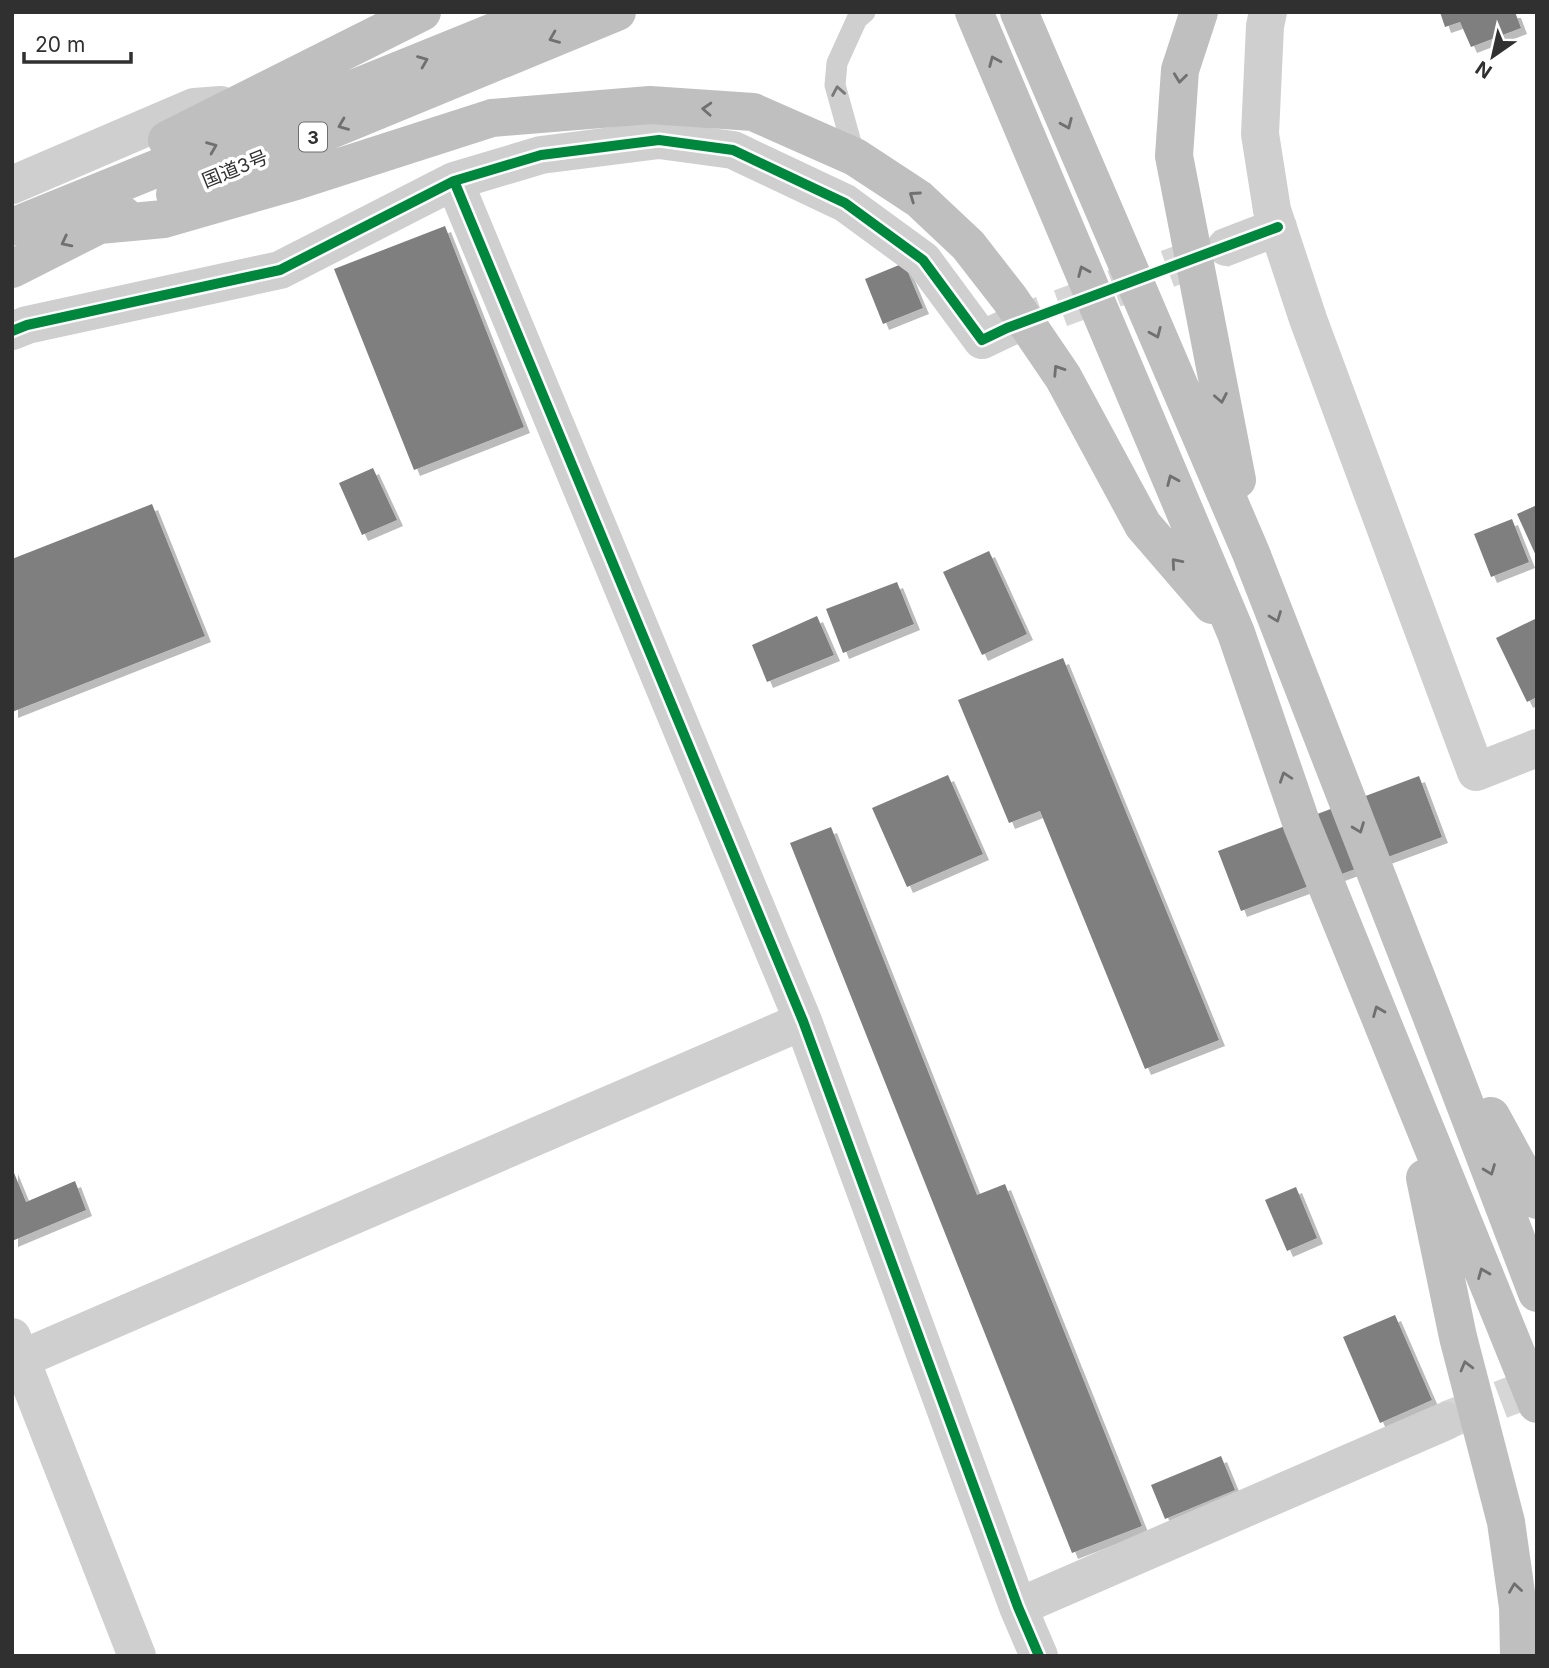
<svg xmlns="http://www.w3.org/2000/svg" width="1549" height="1668" viewBox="0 0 1549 1668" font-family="Inter,'Noto Sans JP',sans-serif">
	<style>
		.building { fill: #7f7f7f; filter: url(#shadow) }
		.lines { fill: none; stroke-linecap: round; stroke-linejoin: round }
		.street-tunnel { stroke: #d6d6d6; stroke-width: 38; stroke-dasharray: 38 19; stroke-linecap: butt }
		.lane { stroke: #cfcfcf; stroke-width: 21 }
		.street { stroke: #cfcfcf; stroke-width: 38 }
		.highway { stroke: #bfbfbf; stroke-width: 38 }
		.cycleway-casing { stroke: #fff; stroke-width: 15 }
		.cycleway { stroke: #00873e; stroke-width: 10 }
		.oneway { stroke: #707070 }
		.oneway2 { stroke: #787878 }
		.labels { text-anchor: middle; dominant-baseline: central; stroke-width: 7; stroke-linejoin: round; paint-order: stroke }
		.shield { fill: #fff; stroke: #6e6e6e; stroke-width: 2 }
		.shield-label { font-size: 18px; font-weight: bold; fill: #303030 }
		.street-label { font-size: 19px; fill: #303030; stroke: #fff }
	</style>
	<defs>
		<filter id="shadow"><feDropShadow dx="6" dy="6" stdDeviation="0" flood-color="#0004"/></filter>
	</defs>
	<rect width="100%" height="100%" fill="#fff"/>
	<!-- building -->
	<path class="building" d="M1440 12H1515L1521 28 1471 47 1460 22 1445 27Z
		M445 226 524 427 414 470 334 269Z
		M904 263 923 308 883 324 865 279Z
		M373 468 397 520 362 535 339 483Z
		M152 504 205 636 12 712V559Z
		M1537 505V558L1517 514Z
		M1512 519 1529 562 1491 577 1474 534Z
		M989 551 1027 634 982 655 943 572Z
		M897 582 914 624 843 653 826 609Z
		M817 616 834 655 767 682 752 645Z
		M1537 618V697L1527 702 1496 638Z
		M1063 658 1219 1040 1145 1069 1040 811 1009 823 958 700Z
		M948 775 983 854 907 887 872 808Z
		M1419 776 1442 837 1241 911 1218 851Z
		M831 827 977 1195 1005 1184 1142 1526 1072 1553 790 843Z
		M12 1168 26 1202 75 1181 86 1210 12 1241Z
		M1296 1187 1317 1238 1287 1251 1265 1200Z
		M1395 1315 1432 1400 1380 1423 1343 1337Z
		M1221 1456 1235 1490 1165 1519 1151 1485Z"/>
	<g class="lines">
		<!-- street-tunnel -->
		<path class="street-tunnel" d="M1007 328 1224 248
			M1447 1420 1537 1386"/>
		<!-- lane -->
		<path class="lane" d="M855 157 835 85 837 63 857 19 865 12"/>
		<!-- street -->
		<path class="street" d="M1268 12 1265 26 1260 134 1272 210 1308 319 1476 772 1537 748
			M454 181 541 155 659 140 733 150 845 203 923 260 982 340 1007 328
			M12 185 194 107 221 105
			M1226 247 1278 227
			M12 331 27 325 280 270 454 181 803 1021 1018 1607 1039 1656
			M12 1337 137 1656
			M12 1363 803 1021
			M1018 1607 1446 1421"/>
		<!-- highway -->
		<path class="highway" d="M974 12 1236 633 1302 825 1537 1404
			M1019 12 1251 553 1431 1015 1537 1293
			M1199 12 1180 70 1174 156 1237 480
			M167 140 422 12
			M175 194 617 12
			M99 225 164 219 296 181 492 118 650 105 753 112 855 157 919 199 968 245 1010 299 1063 377 1143 525 1212 605
			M12 227 543 12
			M12 269 99 225 123 215
			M1491 1116 1537 1200
			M1425 1178 1458 1337 1506 1522 1518 1607 1519 1656"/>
		<!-- cycleway casing -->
		<g class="cycleway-casing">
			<path id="cycleway" d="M454 181 541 155 659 140 733 150 845 203 923 260 982 340 1007 328 1278 227
				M12 331 27 325 280 270 454 181 803 1021 1018 1607 1039 1656"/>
		</g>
		<!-- cycleway -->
		<use href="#cycleway" class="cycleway"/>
	</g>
	<!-- one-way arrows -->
	<defs><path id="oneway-chevron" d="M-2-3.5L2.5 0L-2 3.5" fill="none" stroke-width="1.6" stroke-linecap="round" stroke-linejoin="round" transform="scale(1.75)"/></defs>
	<g class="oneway">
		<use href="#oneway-chevron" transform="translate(554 38) rotate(158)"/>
		<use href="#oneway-chevron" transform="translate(423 61) rotate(-22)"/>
		<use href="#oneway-chevron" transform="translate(994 61) rotate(-113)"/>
		<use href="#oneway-chevron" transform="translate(1180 78) rotate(97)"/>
		<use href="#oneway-chevron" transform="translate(707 109) rotate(-177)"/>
		<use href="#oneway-chevron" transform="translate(1067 124) rotate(67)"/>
		<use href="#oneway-chevron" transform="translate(343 125) rotate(158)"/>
		<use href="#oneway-chevron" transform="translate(212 147) rotate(-22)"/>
		<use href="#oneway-chevron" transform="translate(914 196) rotate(-145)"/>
		<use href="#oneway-chevron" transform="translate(66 242) rotate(153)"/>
		<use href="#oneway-chevron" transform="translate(1083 271) rotate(-113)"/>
		<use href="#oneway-chevron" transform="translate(1156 333) rotate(67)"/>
		<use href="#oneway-chevron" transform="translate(1058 370) rotate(-123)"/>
		<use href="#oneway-chevron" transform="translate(1221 398) rotate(79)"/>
		<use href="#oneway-chevron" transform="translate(1172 480) rotate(-113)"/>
		<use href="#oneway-chevron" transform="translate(1176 563) rotate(-131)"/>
		<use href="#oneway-chevron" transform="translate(1276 617) rotate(69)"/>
		<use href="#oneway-chevron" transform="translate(1285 777) rotate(-109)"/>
		<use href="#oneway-chevron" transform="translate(1359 828) rotate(69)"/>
		<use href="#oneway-chevron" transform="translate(1378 1011) rotate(-112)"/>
		<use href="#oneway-chevron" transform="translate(1490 1170) rotate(69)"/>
		<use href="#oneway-chevron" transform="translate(1483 1273) rotate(-112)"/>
		<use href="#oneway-chevron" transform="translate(1466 1366) rotate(-105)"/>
		<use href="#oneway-chevron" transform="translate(1515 1588) rotate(-98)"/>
	</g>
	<use class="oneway2" href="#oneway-chevron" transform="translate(838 91) rotate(-100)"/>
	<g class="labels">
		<!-- shield labels -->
		<rect class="shield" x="299" y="122.5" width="28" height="29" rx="5"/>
		<g class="shield-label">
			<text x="313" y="137">3</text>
		</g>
		<!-- street labels -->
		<g class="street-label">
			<text transform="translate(235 169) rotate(-22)">国道3号</text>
		</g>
	</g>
	<!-- border -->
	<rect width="1549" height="1668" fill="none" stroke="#303030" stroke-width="28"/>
	<!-- north arrow -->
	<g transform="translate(1493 56) rotate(214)" stroke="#ffffff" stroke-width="5" paint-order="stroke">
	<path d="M0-5L12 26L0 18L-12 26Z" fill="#303030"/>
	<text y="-10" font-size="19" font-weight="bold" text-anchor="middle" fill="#303030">N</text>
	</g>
	<!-- scale -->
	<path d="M24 52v10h107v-10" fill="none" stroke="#303030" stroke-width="3.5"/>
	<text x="35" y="52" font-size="21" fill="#303030" stroke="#ffffff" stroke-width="5" paint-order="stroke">20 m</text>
</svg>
